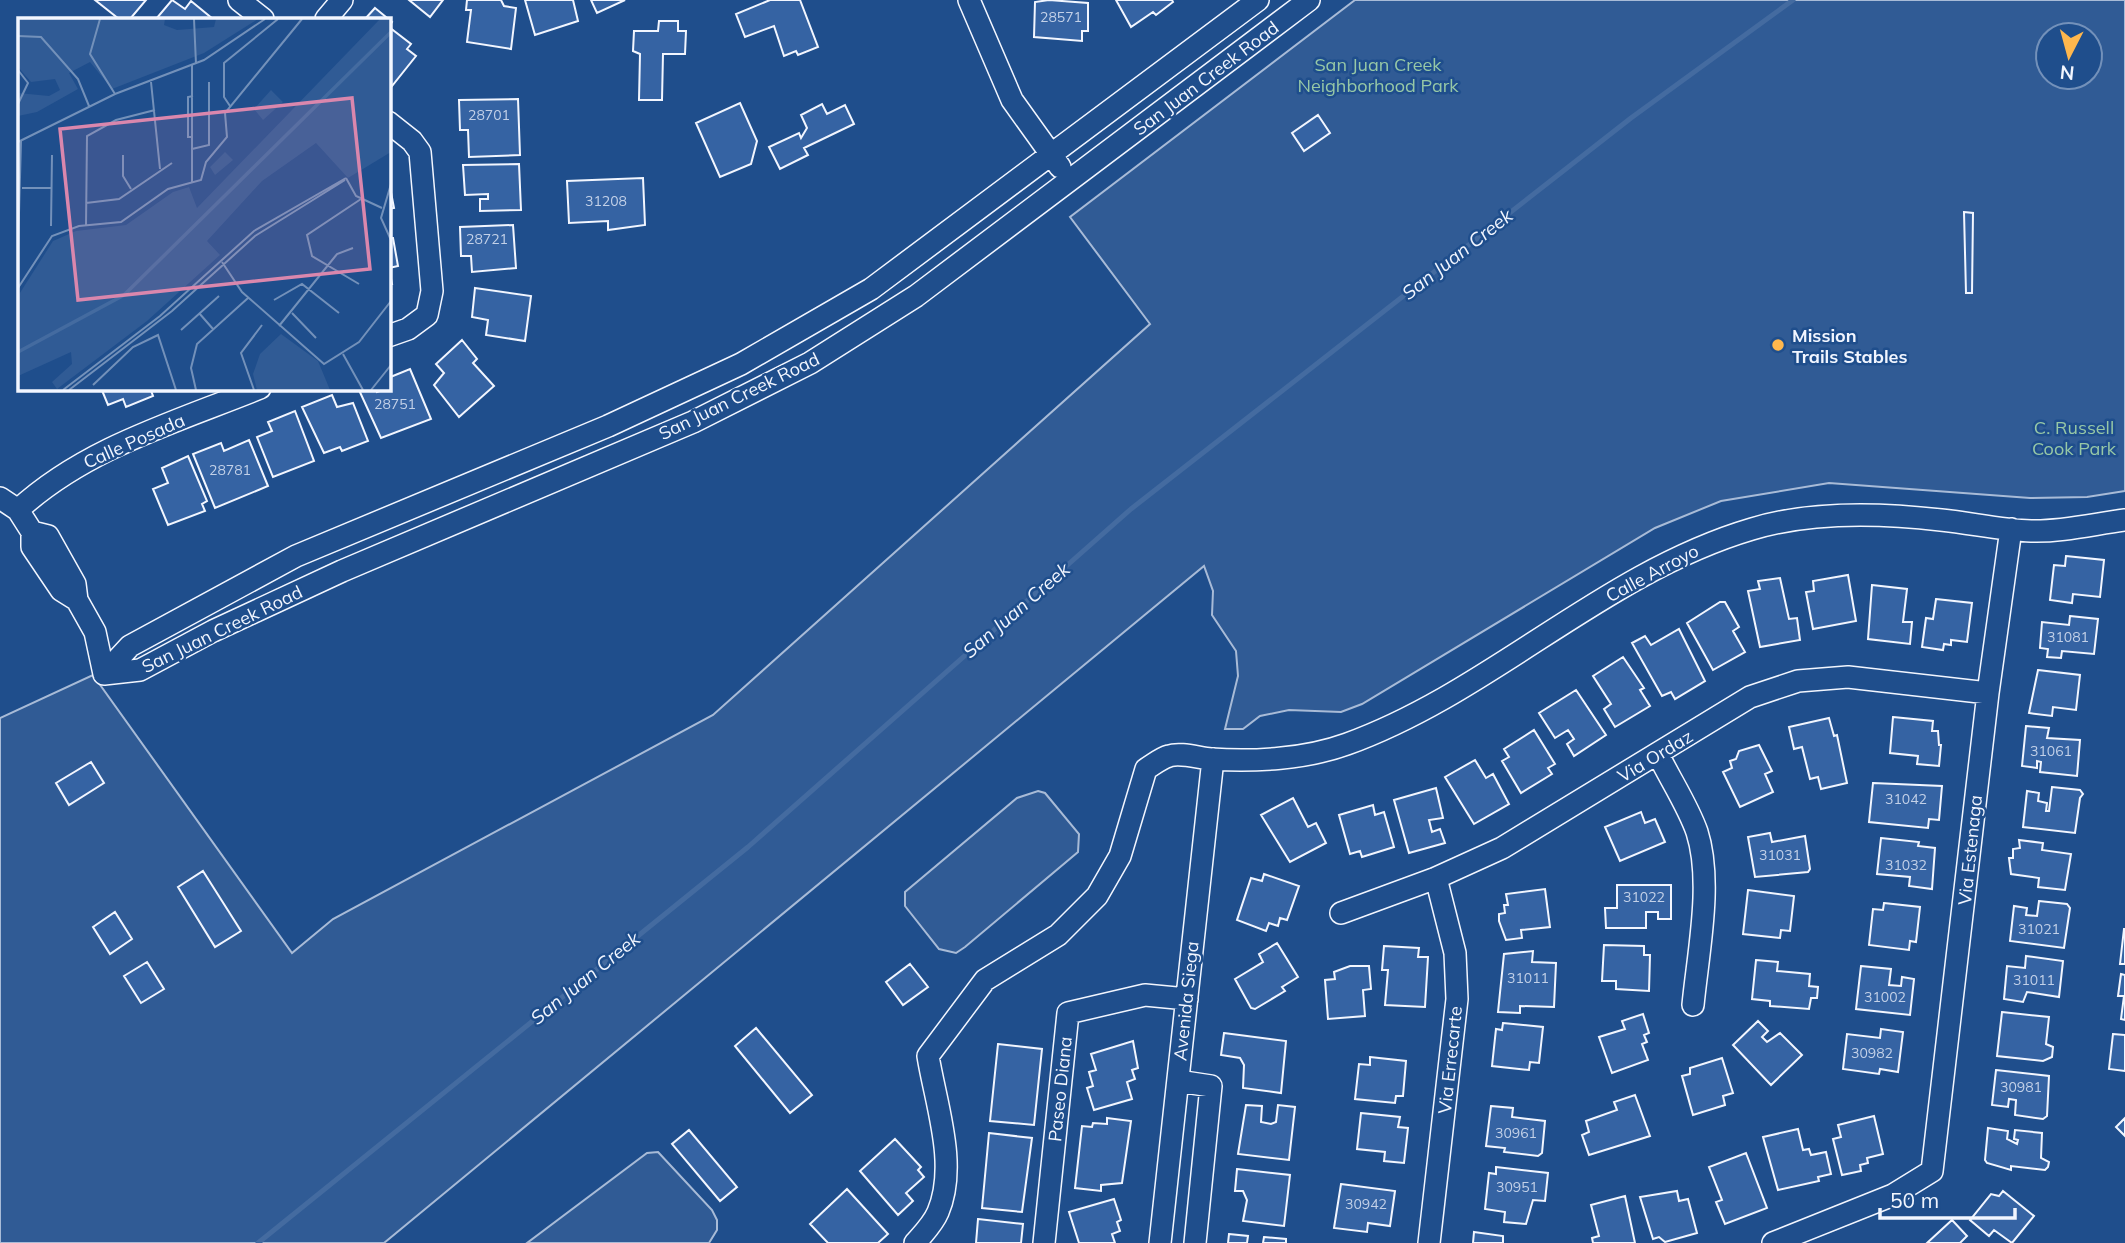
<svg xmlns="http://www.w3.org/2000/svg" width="2125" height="1243" viewBox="0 0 2125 1243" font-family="Mulish,sans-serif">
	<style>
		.built { fill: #305b95; stroke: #a8bbd7; stroke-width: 2; fill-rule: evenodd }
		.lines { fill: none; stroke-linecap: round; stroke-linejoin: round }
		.stream { stroke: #446ba0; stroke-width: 5 }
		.building { fill: #3563a3; stroke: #f2f6ff; stroke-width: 2 }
		.minor-casing { stroke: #f2f6ff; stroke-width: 24 }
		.minor { stroke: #1f4e8c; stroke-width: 21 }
		.poi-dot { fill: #ffb74d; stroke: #1f4e8c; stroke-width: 2.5 }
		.labels { text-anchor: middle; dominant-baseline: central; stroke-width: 5; stroke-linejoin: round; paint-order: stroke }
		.number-label { font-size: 14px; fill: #c3d1e8 }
		.park-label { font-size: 18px; fill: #97c8a6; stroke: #1f4e8c }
		.street-label { font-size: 18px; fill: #f2f6ff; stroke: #1f4e8c }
		.poi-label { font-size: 18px; font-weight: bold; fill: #f2f6ff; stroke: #1f4e8c; text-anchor: start }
		.water-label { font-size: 19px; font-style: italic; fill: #f2f6ff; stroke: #1f4e8c }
		.inset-river { fill: none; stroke: #446ba0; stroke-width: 3.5 }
		.inset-road { fill: none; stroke: #7391ba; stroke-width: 2 }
		.view { fill: #da87ad; fill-opacity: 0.15; stroke: #da87ad; stroke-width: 3.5 }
		.inset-edge { fill: none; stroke: #f2f6ff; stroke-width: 3.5 }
	</style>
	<rect width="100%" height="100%" fill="#1f4e8c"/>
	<!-- built -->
	<path class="built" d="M1355 0H2125V491L2087 497 2030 498 1829 483 1721 501 1655 528 1362 704 1341 712 1289 710 1260 716 1243 729H1225L1238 676 1236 651 1212 615 1213 591 1204 566 384 1243H0V718L93 675 292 953 333 919 713 715 1150 324 1070 217ZM2048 35H2090V77H2048Z
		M1038 791 1045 793 1079 834 1078 852 965 947 956 953 939 949 905 906V892L1017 798Z
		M658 1152 712 1210 717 1220V1230L709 1243H527L647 1153Z"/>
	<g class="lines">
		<!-- stream -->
		<path class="stream" d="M258 1243 748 847 1131 509 1631 118 1793 0"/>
	</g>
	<!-- building -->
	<path class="building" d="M95 0H146L130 19H119Z
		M172 0 185 9 191 1 213 19H156Z
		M409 0H443L430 17Z
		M467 0H501L504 6 516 8 511 49 467 42 471 10H466Z
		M525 0H573L578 21 535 35Z
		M591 0H625L597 13Z
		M800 0 818 47 798 55 796 51 784 56 774 26 745 37 736 14 770 0Z
		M1049 0 1088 3V31H1082V41L1034 37 1035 2Z
		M1116 0H1172L1173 2 1156 15 1153 12 1131 27Z
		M375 8 392 22 389 27 411 44 407 49 416 56 392 86 388 84V19H365Z
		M659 21H678V31H686L685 54H663L662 100H639L640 54 633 51 634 31H658Z
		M518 99 520 155 469 157 468 130H460L459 100Z
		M740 103 757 141 751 164 720 177 696 123Z
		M822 104 827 114 845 105 854 124 804 148 808 155 780 169 769 147 799 133 801 138 807 128 801 115Z
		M1318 115 1330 133 1304 151 1292 133Z
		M519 164 521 210 480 211V199H488V194L465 195 463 165Z
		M388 177 394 208 388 209Z
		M643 178 645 225 608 230V221L569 223 567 181Z
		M1964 212 1973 213 1972 293H1966Z
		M513 225 516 268 472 272 471 256H461L460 227Z
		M388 238H393L398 266 389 268 392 284H388Z
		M475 288 531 296 525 341 486 335 488 320 472 317Z
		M462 340 477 359 473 363 494 386 459 417 434 385 444 373 436 364Z
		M410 369 431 419 381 438 359 390 376 388 377 392 388 388V378Z
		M101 388H150L153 396 126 407 123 399 108 405Z
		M332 395 337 407 353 403 368 441 342 451 340 447 324 453 302 407Z
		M295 411 314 461 273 477 257 437 272 431 268 422Z
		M249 440 268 486 215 508 193 454 221 443 224 451Z
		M188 456 207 501 202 504 205 511 168 525 153 489 168 483 162 468Z
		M2066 556 2104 560 2100 597 2073 594 2072 603 2050 600 2054 565 2065 566Z
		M1848 575 1856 621 1813 629 1806 592 1814 591 1813 581Z
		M1780 578 1789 619 1797 618 1800 640 1760 647 1748 591 1760 589 1758 581Z
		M1872 585 1907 589 1903 622H1912L1910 644 1868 639Z
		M1936 599 1972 603 1967 642 1951 640V645L1944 644 1943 650 1922 647 1926 618 1933 619Z
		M1720 602H1725L1739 627 1733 631 1745 652 1713 670 1687 623Z
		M2070 616 2098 619 2094 654 2062 651 2061 658 2047 657 2048 649 2040 648 2042 622 2069 625Z
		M1679 629 1705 681 1675 699 1671 692 1662 696 1632 643 1645 636 1651 645Z
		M1623 657 1644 688 1640 690 1650 706 1615 727 1604 709 1611 704 1593 676Z
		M2038 670 2080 675 2076 710 2053 707 2052 716 2029 713Z
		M1576 690 1606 735 1574 756 1567 744 1574 739 1568 730 1555 738 1539 713Z
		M1893 717 1933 721 1932 731H1938L1939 745H1941L1939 766 1917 764 1918 756 1890 753Z
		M1829 718 1834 736 1837 735 1847 783 1821 789 1818 777 1810 779 1802 747 1794 749 1789 727Z
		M2026 726 2049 728 2047 738 2080 740 2077 776 2040 772 2041 762 2037 761V768L2022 766Z
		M1534 730 1555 764 1548 768 1552 774 1521 793 1502 761 1509 757 1504 749Z
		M1759 745 1772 771 1765 774 1773 792 1740 807 1723 772 1732 768 1730 761 1736 759 1739 751Z
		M1475 760 1486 778 1493 774 1509 804 1474 824 1445 777Z
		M91 762 104 783 69 805 56 783Z
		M1873 783 1942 786 1939 820 1929 819 1928 828 1869 822Z
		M2052 787 2080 790 2083 794 2080 798 2075 833 2023 827 2027 791 2039 793 2038 801 2047 803 2046 811H2049Z
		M1436 788 1443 818 1429 820 1432 832 1440 829 1445 843 1409 853 1394 800Z
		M1293 798 1308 827 1316 823 1326 843 1290 862 1261 815Z
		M1373 805 1375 815 1384 812 1394 847 1362 857 1360 851 1350 854 1339 815Z
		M1641 812 1645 823 1655 819 1665 842 1620 861 1605 827Z
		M1770 833 1772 842 1805 836 1810 869 1808 872 1755 877 1748 837Z
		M1881 838 1919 842 1918 846 1935 848 1932 889 1909 886 1910 877 1877 874Z
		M2019 840 2043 843 2042 850 2071 854 2065 890 2038 887 2039 878 2011 874 2009 858H2013V849L2020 848Z
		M203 871 241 931 215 947 178 887Z
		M1264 874 1299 886 1287 920 1280 918 1278 926 1269 923 1266 931 1237 920 1251 878 1262 881Z
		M1617 885H1671V919H1658V912H1646V928H1606L1605 908H1617Z
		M1545 889 1550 927 1521 930 1522 938 1506 940 1499 921V914L1505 913 1504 905H1508L1506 894Z
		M1748 890 1794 896 1790 931 1781 930 1780 938 1743 934Z
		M2039 901 2067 904 2070 908 2064 948 2010 941 2014 906 2027 908 2026 915 2037 916Z
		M1884 903 1920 907 1916 942 1910 941 1909 950 1869 945 1873 909 1883 910Z
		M115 912 132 939 110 954 93 927Z
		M2124 929H2125V964H2120Z
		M1277 943 1298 977 1282 987 1285 991 1255 1009 1251 1008 1235 979 1263 962 1259 954Z
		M1604 945 1644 946V955H1650L1649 991 1616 989V981H1602Z
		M1384 946 1419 948 1418 957H1428L1425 1007 1385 1005 1388 970H1382Z
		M1533 951 1532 962 1556 963 1554 1007 1520 1006V1013L1498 1012 1504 954Z
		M2026 956 2063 961 2059 997 2027 992 2023 1002 2004 999 2007 966 2025 968Z
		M1756 960 1778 962 1777 971 1810 974 1809 986 1818 987 1817 998H1811L1809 1009 1770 1006V1001L1752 999Z
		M147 962 164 989 141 1003 124 976Z
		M910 964 928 987 903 1005 886 982Z
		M1350 966H1369L1371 989 1363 990 1365 1016 1328 1019 1325 980 1335 979 1334 972Z
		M1861 966 1891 969 1889 985 1901 986 1902 977 1914 979 1910 1015 1856 1009Z
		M2121 974 2125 975V1020L2121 1019 2124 996H2118Z
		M2002 1012 2049 1017 2046 1044 2053 1047 2052 1057 2043 1061 1997 1056Z
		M1643 1014 1649 1033 1644 1035 1647 1042 1642 1044 1648 1060 1612 1073 1599 1037 1625 1029 1622 1021Z
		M1758 1021 1768 1031 1762 1037 1767 1042 1780 1033 1802 1055 1771 1085 1733 1045Z
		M1503 1023 1543 1027 1539 1063 1530 1062 1529 1070 1492 1066 1496 1029 1502 1030Z
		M756 1028 812 1095 790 1113 735 1046Z
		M1881 1029 1903 1032 1898 1072 1880 1069 1879 1074 1843 1069 1847 1034 1880 1038Z
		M1224 1033 1286 1041 1281 1093 1243 1088 1244 1065 1240 1058 1221 1055Z
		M2113 1034 2125 1035V1071L2109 1069Z
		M1133 1041 1138 1068 1132 1070 1135 1079 1127 1082 1132 1099 1094 1110 1087 1088 1093 1086 1089 1072 1096 1070 1091 1054Z
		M998 1044 1042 1049 1034 1125 990 1121Z
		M1370 1057 1406 1061 1403 1096H1396L1395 1103 1355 1099 1359 1064 1370 1065Z
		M1722 1058 1733 1093 1723 1096 1725 1105 1693 1115 1682 1076 1690 1074V1068Z
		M1996 1070 2049 1076 2047 1116 2043 1119 2015 1115 2016 1100 2009 1099 2008 1107 1992 1105Z
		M1635 1095 1650 1136 1589 1155 1582 1135 1589 1132 1586 1121 1617 1110 1614 1102Z
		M1246 1105 1262 1106 1261 1122 1271 1124 1276 1122 1278 1105 1295 1107 1289 1160 1238 1154Z
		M1491 1106 1513 1108 1512 1117 1545 1121 1542 1153 1538 1156 1504 1152 1505 1148 1486 1146Z
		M1361 1113 1400 1117 1398 1127 1408 1128 1404 1163 1384 1161 1385 1152 1357 1149Z
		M1874 1116 1883 1154 1867 1158 1868 1163 1860 1165 1861 1171 1842 1175 1833 1139 1841 1137 1838 1125Z
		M1107 1118 1131 1121 1122 1183 1101 1185V1191L1075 1188 1082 1126 1092 1127 1093 1123 1107 1124Z
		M2125 1118V1136L2116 1127Z
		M1988 1128 2008 1131 2007 1139 2017 1144 2018 1140 2014 1139 2015 1130 2042 1133 2041 1158 2049 1162 2048 1167 2045 1170 2011 1166V1170L1987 1163 1985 1160Z
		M1798 1129 1803 1150 1809 1149 1811 1155 1826 1152 1831 1174 1818 1177 1819 1181 1778 1190 1763 1137Z
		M689 1130 737 1187 720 1201 672 1144Z
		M989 1133 1032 1138 1022 1212 982 1208Z
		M895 1139 921 1167 918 1170 924 1177 906 1193 913 1201 898 1215 860 1171Z
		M1746 1153 1767 1208 1725 1224 1716 1202 1722 1200 1709 1167Z
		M1496 1167 1548 1173 1545 1201 1533 1200 1526 1224 1504 1222 1505 1212 1485 1209 1489 1173 1496 1174Z
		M1237 1169 1290 1175 1284 1226 1243 1221 1247 1200 1243 1191H1235Z
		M1341 1184 1395 1191 1390 1226 1368 1223 1367 1232 1334 1228Z
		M847 1189 888 1234 878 1243H828L810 1224Z
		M1677 1191 1679 1201 1688 1199 1697 1233 1665 1242 1659 1237 1653 1239 1640 1197Z
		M2003 1191 2034 1216 2012 1243 1994 1230 1989 1236 1970 1220 1991 1194 1999 1196Z
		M1625 1196 1635 1243H1593L1592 1238 1599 1236 1591 1205Z
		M1114 1199 1121 1220 1117 1222 1120 1231 1112 1234 1115 1243H1079L1069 1212Z
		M978 1219 1023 1224 1021 1243H976Z
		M1952 1220 1967 1236 1960 1243H1927Z
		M1474 1232 1503 1236V1243H1473Z
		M1229 1234 1248 1236 1247 1243H1228Z
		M1264 1237 1286 1239V1243H1263Z"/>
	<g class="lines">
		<!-- minor casing -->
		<g class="minor-casing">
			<path id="minor" d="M239 0 263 19
				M969 0 1012 100 1060 167
				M326 19 342 0
				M388 122 412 141 420 152 432 291 427 315 408 329 388 336
				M0 498 18 510 32 532V547L61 590 77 600
				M18 510C85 448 176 422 260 388
				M32 532 48 536 75 584 77 600 95 632 104 674
				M104 674 140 670 213 631 342 571 693 422 810 363 916 296 1309 0
				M104 674 130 646 296 556 608 426 741 364 871 289 1258 0
				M1658 754C1670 779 1688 806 1697 832 1713 882 1698 953 1693 1005
				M1341 913 1436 878 1502 848 1750 697 1798 681 1848 677 1988 693
				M1178 1081 1211 1086 1195 1243
				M915 1243C923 1234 933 1224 938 1212 958 1165 936 1105 928 1056L985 980 1058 935 1097 896 1120 856 1146 769C1153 765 1161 758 1169 756 1180 752 1199 758 1211 759 1254 762 1306 759 1347 744 1491 692 1603 573 1752 529 1811 511 1881 513 1941 520 1971 523 2001 530 2031 531 2062 532 2094 524 2125 520
				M1044 1243 1068 1013 1145 995 1187 999
				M1160 1243 1213 759
				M1429 1243 1457 999 1455 953 1436 878
				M1773 1243 1893 1195 1932 1171 1988 693 2011 529"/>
		</g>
		<!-- minor -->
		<use href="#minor" class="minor"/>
	</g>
	<!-- markers -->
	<circle class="poi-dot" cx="1778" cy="345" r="7"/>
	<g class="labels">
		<!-- number labels -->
		<g class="number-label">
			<text x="1061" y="17">28571</text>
			<text x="489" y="115">28701</text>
			<text x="606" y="201">31208</text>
			<text x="487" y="239">28721</text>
			<text x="395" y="404">28751</text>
			<text x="230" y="470">28781</text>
			<text x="2068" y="637">31081</text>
			<text x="2051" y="751">31061</text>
			<text x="1906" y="799">31042</text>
			<text x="1780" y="855">31031</text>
			<text x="1906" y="865">31032</text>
			<text x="1644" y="897">31022</text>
			<text x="2039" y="929">31021</text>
			<text x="1528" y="978">31011</text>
			<text x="2034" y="980">31011</text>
			<text x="1885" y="997">31002</text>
			<text x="1872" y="1053">30982</text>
			<text x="2021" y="1087">30981</text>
			<text x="1516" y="1133">30961</text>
			<text x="1517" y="1187">30951</text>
			<text x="1366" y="1204">30942</text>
		</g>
		<!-- park labels -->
		<g class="park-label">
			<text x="1378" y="64">San Juan Creek<tspan x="1378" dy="21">Neighborhood Park</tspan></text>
			<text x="2074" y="427">C. Russell<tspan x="2074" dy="21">Cook Park</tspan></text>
		</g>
		<!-- street labels -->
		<g class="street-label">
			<text transform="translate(1206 78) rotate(-37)">San Juan Creek Road</text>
			<text transform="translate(739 396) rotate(-26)">San Juan Creek Road</text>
			<text transform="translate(134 441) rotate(-24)">Calle Posada</text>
			<text transform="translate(1652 573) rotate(-28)">Calle Arroyo</text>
			<text transform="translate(222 629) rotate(-26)">San Juan Creek Road</text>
			<text transform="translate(1655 756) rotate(-31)">Via Ordaz</text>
			<text transform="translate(1970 850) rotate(-84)">Via Estenaga</text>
			<text transform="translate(1186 1001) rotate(-84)">Avenida Siega</text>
			<text transform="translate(1450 1060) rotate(-84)">Via Errecarte</text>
			<text transform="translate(1060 1089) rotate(-84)">Paseo Diana</text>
		</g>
		<!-- poi labels -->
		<g class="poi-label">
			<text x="1792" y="335">Mission<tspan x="1792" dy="21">Trails Stables</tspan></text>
		</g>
		<!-- water labels -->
		<g class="water-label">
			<text transform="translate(1457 254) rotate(-38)">San Juan Creek</text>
			<text transform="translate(1016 610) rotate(-41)">San Juan Creek</text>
			<text transform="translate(585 978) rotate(-39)">San Juan Creek</text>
		</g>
	</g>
	<!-- overview -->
	<g transform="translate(18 18)">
		<rect width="373" height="373" fill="#1f4e8c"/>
		<path d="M0 1H147L146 7 159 12 196 9 198 1H240L186 35 94 71 72 44 51 55 60 71 19 94 0 98V75L31 78 42 72 37 61 13 64 0 49ZM362 1H373V134L330 160 298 125 244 163 189 223 202 237 129 303 39 371 34 364 54 346 53 334 0 358V278L35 223 58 213 108 207 155 174 171 169 179 190ZM253 72 265 84 245 102 236 91ZM207 134 215 142 197 157 192 149ZM263 316 300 343 312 372H239L235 356 242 336Z" fill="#305b95"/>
		<path class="inset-river" d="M0 334 106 277 373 14"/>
		<path class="inset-road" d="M82 1 72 36 97 76M176 1 178 46M0 18 23 19 60 61 71 88M174 47V164M0 52 10 65 0 86M133 64 142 151M212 88 206 79V45L260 1M174 119H170V79L175 78M0 124 97 76 186 42 247 1M174 131 191 127V64M105 137V158L113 171M328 160 338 178 364 190M373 166 363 200 373 222M4 170H33M68 185 101 181 154 145M33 208 34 137M68 208 69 118 98 102 137 92M0 231 3 123M204 244 224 274 306 346 341 324 373 283M341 266 294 238 289 217 343 181M0 270 34 218 61 208 103 204 150 171 183 162 188 144 209 119 207 95 284 1M256 282 284 266 321 295M181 295 195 311M274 295 298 320M261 308 319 236 335 230M163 312 201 278M325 336 345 372M75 367 115 329 140 317 158 372M45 372 142 298 236 213 328 160M51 372 154 293 237 218 327 162M178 372 173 350 179 326 230 280M236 372 223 335 244 307M353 372 373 347"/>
		<path class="view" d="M334 80 352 251 60 282 42 111Z"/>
		<rect width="373" height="373" class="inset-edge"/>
	</g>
	<!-- north arrow -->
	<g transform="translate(2069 56) rotate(186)"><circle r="33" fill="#1f4e8c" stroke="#7391ba" stroke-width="2"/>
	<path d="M0-5L12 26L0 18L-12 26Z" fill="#ffb74d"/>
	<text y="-10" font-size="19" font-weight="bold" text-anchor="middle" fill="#f2f6ff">N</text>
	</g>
	<!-- scale -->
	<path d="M1880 1208v10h135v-10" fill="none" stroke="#f2f6ff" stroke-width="3.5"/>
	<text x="1890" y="1208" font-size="21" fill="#f2f6ff" stroke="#1f4e8c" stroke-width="5" paint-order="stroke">50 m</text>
</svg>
